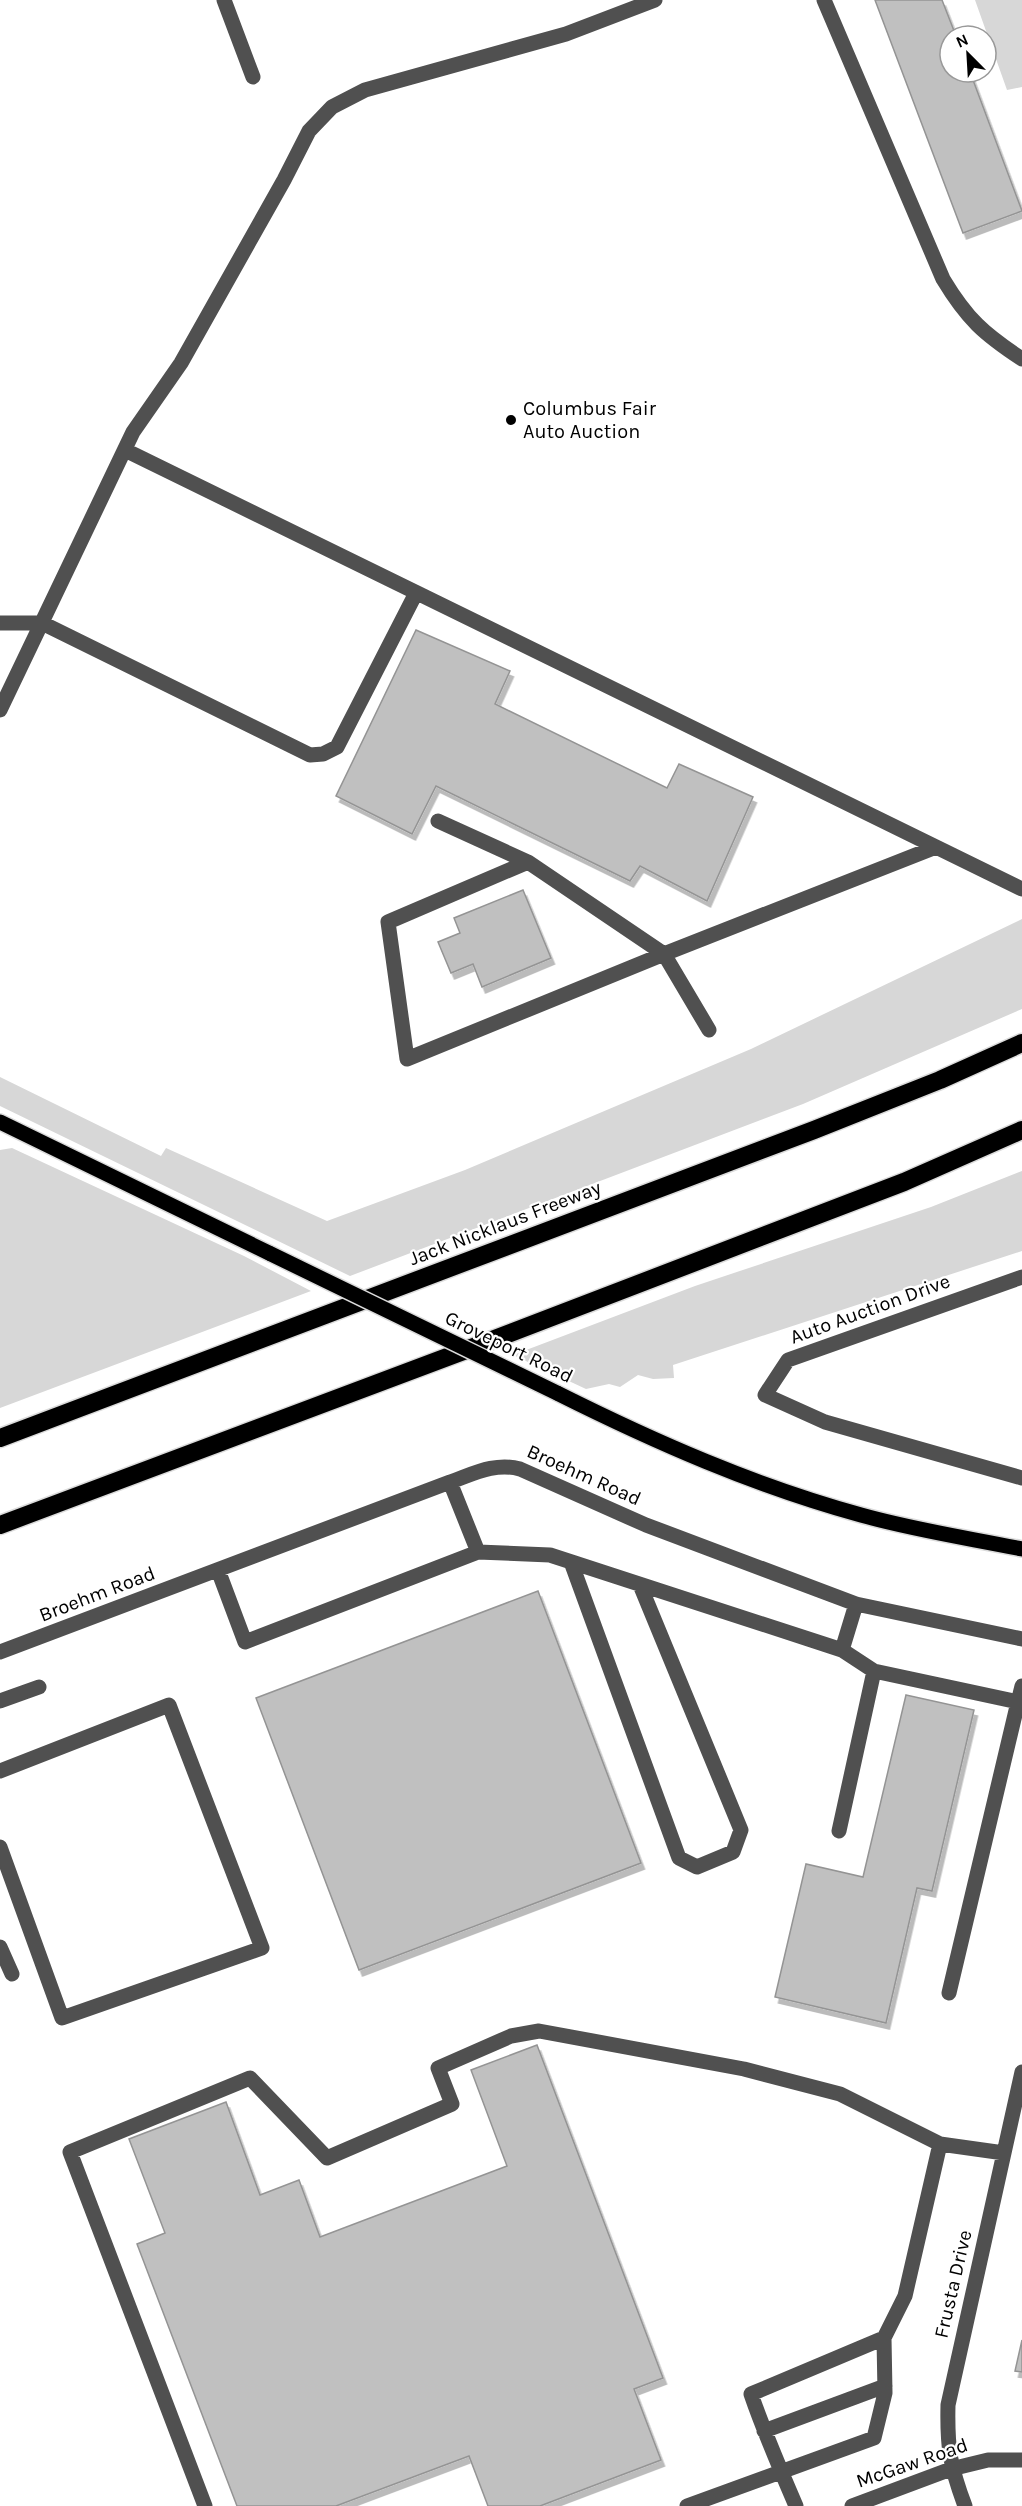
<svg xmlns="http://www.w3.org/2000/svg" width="1022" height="2506" viewBox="0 0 1022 2506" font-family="Karla,sans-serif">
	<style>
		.green { fill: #d7d7d7 }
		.building { fill: #c0c0c0; stroke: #949494; stroke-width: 1.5; filter: url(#shadow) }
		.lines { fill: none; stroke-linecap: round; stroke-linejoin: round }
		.major-casing { stroke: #dbdbdb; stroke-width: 18 }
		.highway-casing { stroke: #dbdbdb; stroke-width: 21 }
		.minor { stroke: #505050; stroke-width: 15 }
		.major { stroke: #000; stroke-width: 15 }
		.highway { stroke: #000; stroke-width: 18 }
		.major-bridge-casing { stroke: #dbdbdb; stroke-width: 18; stroke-linecap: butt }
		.major-bridge { stroke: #000; stroke-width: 15 }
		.poi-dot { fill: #000; stroke: #fff; stroke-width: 2 }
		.labels { text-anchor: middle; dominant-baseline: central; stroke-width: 4.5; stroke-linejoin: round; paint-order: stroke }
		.poi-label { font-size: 20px; fill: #000; stroke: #fff; text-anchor: start }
		.street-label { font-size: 20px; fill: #000; stroke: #fff }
	</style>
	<defs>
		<filter id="shadow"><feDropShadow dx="3.5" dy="6" stdDeviation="0" flood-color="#0004"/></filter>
	</defs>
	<rect width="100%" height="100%" fill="#fff"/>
	<!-- green -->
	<path class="green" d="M975 0H1022V87L1007 90Z
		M1022 919V1009L803 1104 350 1276 0 1106V1077L161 1156 166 1148 327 1221 465 1170 751 1049Z
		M12 1148 244 1256 311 1291 0 1408V1150Z
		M1022 1171V1251L673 1365 674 1378 653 1379 638 1375 620 1387 609 1384 586 1389 513 1355 695 1286 931 1207Z"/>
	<!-- building -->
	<path class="building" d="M875 0H942L956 36H950V72H970L1022 211 963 233Z
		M416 630 510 671 495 704 667 788 679 764 753 797 707 901 640 866 630 881 436 786 412 834 336 796Z
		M523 890 551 958 482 987 473 964 451 973 438 942 460 933 454 918Z
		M538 1591 641 1863 359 1970 256 1698Z
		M906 1695 974 1710 932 1891 917 1888 886 2023 775 1997 806 1864 863 1877Z
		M537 2045 663 2378 634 2389 661 2460 540 2506H488L469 2456 336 2506H237L137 2244 165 2233 129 2139 226 2102 260 2195 299 2180 320 2237 507 2166 471 2070Z
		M1022 2340V2372L1015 2371Z"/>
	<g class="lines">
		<!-- major casing -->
		<g class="major-casing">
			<path id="major" d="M0 1122 271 1254
				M557 1393C655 1442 755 1486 861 1515 914 1530 968 1538 1022 1549"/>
		</g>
		<!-- highway casing -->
		<g class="highway-casing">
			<path id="highway" d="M0 1438 814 1130 940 1080 1022 1043
				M0 1525 466 1350 904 1182 1022 1130"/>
		</g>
		<!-- minor -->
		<path class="minor" d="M224 0 253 77
			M824 0 943 279C967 319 984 334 1022 359
			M125 450 1022 889
			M0 623H42L310 755 323 754 337 747 416 593
			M0 710 133 432 181 363 284 180 309 131 332 107 365 90 566 34 655 0
			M438 821 528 862 664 954 709 1030
			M528 862 388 922 407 1059 664 954 936 847
			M1022 1277 788 1360 765 1395 825 1422 1022 1478
			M450 1482 478 1552
			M571 1562 679 1858 697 1867 733 1852 741 1830 640 1585
			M218 1570 245 1642 478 1552 550 1555 842 1650 874 1671 1018 1702 949 1993
			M842 1650 856 1604
			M0 1652 450 1482C473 1474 495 1462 520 1469L646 1525 856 1604 1022 1639
			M0 1701 39 1687
			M1018 1702 1022 1686
			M0 1771 169 1705 262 1948 62 2018 0 1847
			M839 1831 874 1671
			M0 1947 12 1974
			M884 2338 905 2296 940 2144
			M764 2431 885 2386
			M205 2506 70 2152 250 2078 327 2158 452 2104 438 2068 511 2036 539 2031 744 2069 840 2094 940 2144 1004 2153
			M687 2506 874 2438 885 2393 884 2338 751 2394C764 2432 780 2469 796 2506
			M852 2506 951 2469 988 2460H1022
			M965 2506C950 2466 947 2448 948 2405L1022 2072"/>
		<!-- major -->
		<use href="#major" class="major"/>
		<!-- highway -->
		<use href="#highway" class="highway"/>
		<!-- major-bridge casing -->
		<g class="major-bridge-casing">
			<path id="major-bridge" d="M271 1254 557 1393"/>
		</g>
		<!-- major-bridge -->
		<use href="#major-bridge" class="major-bridge"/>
	</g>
	<!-- markers -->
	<circle class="poi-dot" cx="511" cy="420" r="6"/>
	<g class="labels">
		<!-- poi labels -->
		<g class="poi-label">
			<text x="523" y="408">Columbus Fair<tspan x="523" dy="23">Auto Auction</tspan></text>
		</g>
		<!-- street labels -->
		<g class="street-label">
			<text transform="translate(505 1223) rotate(-21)">Jack Nicklaus Freeway</text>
			<text transform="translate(870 1309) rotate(-20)">Auto Auction Drive</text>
			<text transform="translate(509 1347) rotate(26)">Groveport Road</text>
			<text transform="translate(584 1475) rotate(24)">Broehm Road</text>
			<text transform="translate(97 1594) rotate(-21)">Broehm Road</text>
			<text transform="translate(953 2284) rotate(-77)">Frusta Drive</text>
			<text transform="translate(912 2463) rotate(-19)">McGaw Road</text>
		</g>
	</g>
	<!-- north arrow -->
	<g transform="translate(968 54) rotate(336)"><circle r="28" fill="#ffffff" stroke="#999999" stroke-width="1.5"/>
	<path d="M0-4.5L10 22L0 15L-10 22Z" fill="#000000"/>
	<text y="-9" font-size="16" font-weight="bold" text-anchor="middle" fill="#000000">N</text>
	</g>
</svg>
